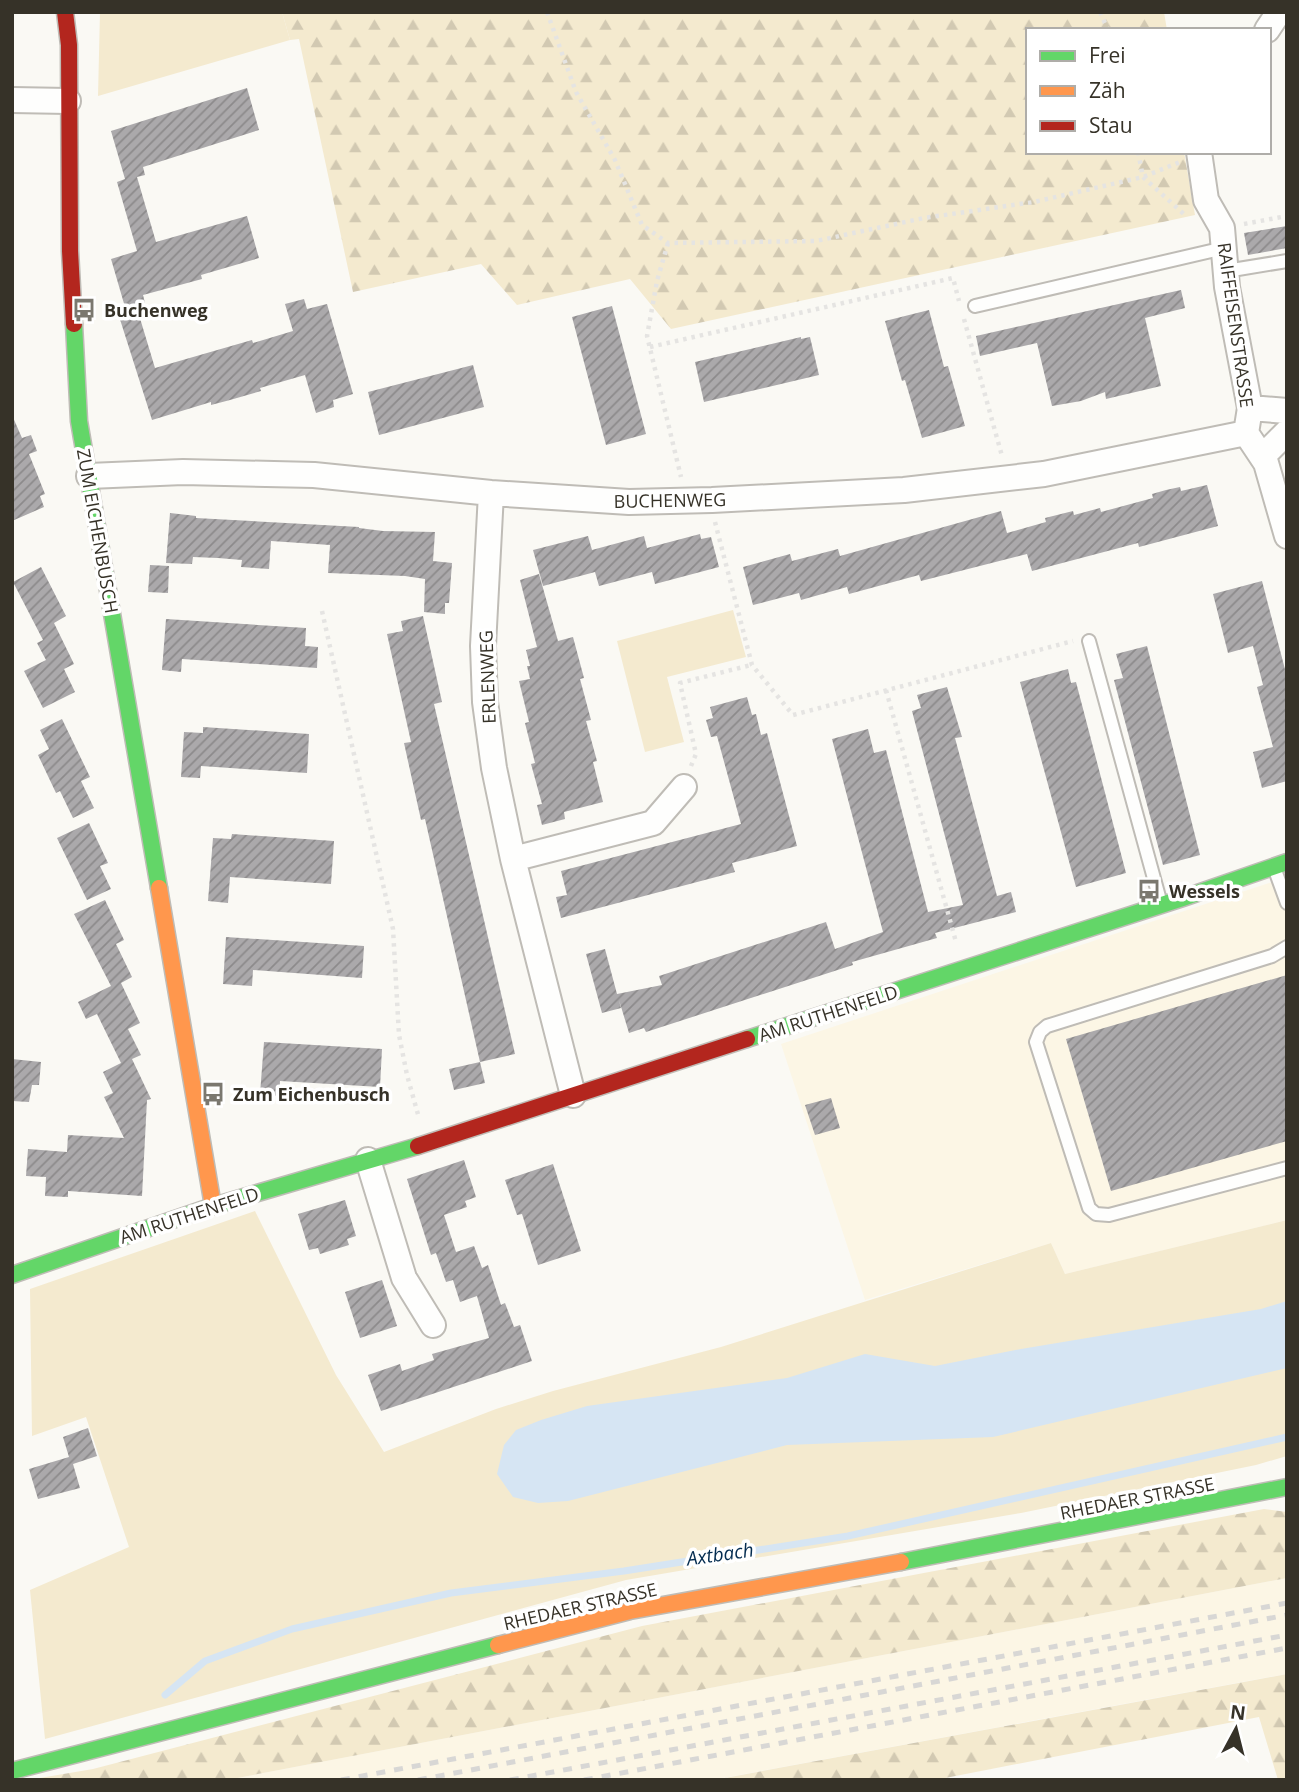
<svg xmlns="http://www.w3.org/2000/svg" width="1299" height="1792" viewBox="0 0 1299 1792" font-family="'Open Sans',sans-serif">
	<style>
		.built { fill: #fcf6e5 }
		.grass { fill: #f4eacf }
		.forest { fill: url(#forest-firs) }
		.water { fill: #d6e5f3 }
		.lines { fill: none; stroke-linecap: round; stroke-linejoin: round }
		.stream { stroke: #d6e5f3; stroke-width: 7 }
		.building { fill: url(#building-hatch) }
		.lane-casing { stroke: #bfbcb6; stroke-width: 16 }
		.street-casing { stroke: #bfbcb6; stroke-width: 28 }
		.fast-casing { stroke: #bfbcb6; stroke-width: 19 }
		.slow-casing { stroke: #bfbcb6; stroke-width: 19 }
		.jam-casing { stroke: #bfbcb6; stroke-width: 19 }
		.path { stroke: #e5e4e2; stroke-width: 4.5; stroke-dasharray: 3.5 5; stroke-linecap: butt }
		.lane { stroke: #fefefd; stroke-width: 12 }
		.street { stroke: #fefefd; stroke-width: 24 }
		.fast { stroke: #63d668; stroke-width: 16 }
		.slow { stroke: #ff974d; stroke-width: 16 }
		.jam { stroke: #b3261e; stroke-width: 16 }
		.rail { stroke: #d8d7d5; stroke-width: 5; stroke-dasharray: 9 9; stroke-linecap: butt }
		.labels { text-anchor: middle; dominant-baseline: central; stroke-width: 7; stroke-linejoin: round; paint-order: stroke }
		.poi-label { font-size: 18px; font-weight: bold; fill: #363228; stroke: #fff; text-anchor: start }
		.street-label { font-size: 18px; fill: #363228; stroke: #fff }
		.water-label { font-size: 19px; font-style: italic; fill: #042c50; stroke: #fff }
	</style>
	<defs>
		<pattern id="forest-firs" width="22" height="20" patternUnits="userSpaceOnUse" patternTransform="scale(1.75)"><rect width="22" height="20" fill="#f4eacf"/><path d="M5 1l3.5 6h-7zM16 11l3.5 6h-7z" fill="#d2c9b2"/></pattern>
		<pattern id="building-hatch" width="6" height="6" patternUnits="userSpaceOnUse" patternTransform="scale(1.75)"><rect width="6" height="6" fill="#aba9ab"/><path d="M-1 1l2-2M0 6l6-6M5 7l2-2" fill="none" stroke="#8c8a8b"/></pattern>
	</defs>
	<rect width="100%" height="100%" fill="#faf9f4"/>
	<!-- built -->
	<path class="built" d="M1287 877V1220L1065 1274 1051 1243 865 1300 781 1044Z
		M1287 1578V1674L1258 1679 712 1780H227Z"/>
	<!-- grass -->
	<path class="grass" d="M100 12H282L290 40 98 96Z
		M733 610 746 657 667 677 684 742 645 752 617 641Z
		M255 1211 336 1375 384 1452 496 1409 553 1391 721 1347 1051 1243 1065 1274 1287 1220V1456L1256 1465 1021 1513 626 1580 45 1739 30 1590 129 1547 86 1417 32 1436 30 1289Z"/>
	<!-- forest -->
	<path class="forest" d="M282 12H1164L1167 30H1028V152H1184L1195 215 671 329 630 279 517 305 481 264 353 292 299 39 290 40Z
		M1264 1509 1287 1512V1578L227 1780H28L93 1769 642 1626Z
		M1287 1674V1780H1278L1259 1717 935 1780H714Z"/>
	<!-- water -->
	<path class="water" d="M1287 1301V1368L993 1437 787 1445 568 1501 538 1503 513 1497 497 1474 504 1445 516 1430 541 1420 587 1406 787 1378 865 1354 935 1366 1021 1349 1261 1309Z"/>
	<g class="lines">
		<!-- stream -->
		<path class="stream" d="M165 1695 205 1661 292 1629 451 1593 624 1571 848 1536 1287 1437"/>
	</g>
	<!-- building -->
	<path class="building" d="M247 88 259 130 143 167 145 175 137 177 156 242 247 216 259 258 201 275 202 279 143 295 145 303 136 305 155 368 252 340 253 343 293 331 285 304 304 299 307 309 327 304 353 394 333 400 334 407 316 413 305 375 260 388 261 391 230 400 211 405V402L152 420 117 310 125 307 111 259 137 251 117 182 125 179 111 131Z
		M1287 226V248L1248 255 1244 233Z
		M1181 290 1185 308 1145 318 1161 386 1106 399 1105 392 1081 401 1052 406 1037 343 980 356 976 336Z
		M612 306 646 434 606 445 572 317Z
		M929 310 944 367 948 366 965 426 922 438 905 380 902 381 885 321Z
		M801 337V339L810 337 819 375 704 402 695 362Z
		M473 365 484 407 379 435 368 392Z
		M12 415 22 438 31 435 37 451 29 454 45 494 40 496 44 507 12 521Z
		M1207 485 1218 526 1139 547 1138 543 1032 571 1027 554 921 581 919 575 849 594 847 587 801 600 799 593 753 605 743 567 790 554 792 561 838 549 840 556 1001 511 1007 533 1046 522 1045 518 1073 511 1074 515 1100 508 1101 512 1153 498 1152 494 1166 490 1180 487 1181 491Z
		M170 513 196 516V518L359 527V528L383 531 435 532 433 561 452 563 449 603H445V614L424 612 425 579 405 576 328 573 330 545 271 541 269 569 241 567 242 560 218 558 193 557 192 564 166 563Z
		M700 534 701 539 711 537 719 567 655 584 652 572 599 586 595 572 543 586 533 550 588 536 592 550 644 536 647 548Z
		M150 565 169 566 168 593 148 592Z
		M41 567 66 616 54 623 74 664 64 669 75 692 43 708 24 671 46 660 37 643 43 640 13 582Z
		M539 574 558 641 573 637 584 678 580 679 591 720 586 721 597 761 593 762 603 802 564 812 565 819 542 825 537 805 542 804 531 764 535 763 525 723 529 722 519 681 530 679 527 666H530L526 650 537 647 520 580Z
		M1262 581 1287 677V781L1262 788 1253 752 1273 747 1257 687 1263 685 1253 646 1228 653 1213 594Z
		M423 616 442 702 434 704 515 1054 480 1062 425 819 421 820 404 743 411 742 387 634 403 631 401 621Z
		M166 619 306 628 305 646 318 647 317 668 182 659 181 672 162 670Z
		M1147 646 1200 855 1163 865 1114 680 1123 678 1116 654Z
		M1068 669 1071 683 1076 682 1126 873 1076 887 1020 682Z
		M947 687 962 737 955 738 997 896 1011 892 1016 912 935 933 937 938 852 962 853 965 646 1032 644 1028 629 1033 619 1000 621 1008 602 1013 586 954 605 949 617 994 662 985 659 976 826 922 835 949 883 932 832 739 868 729 874 753 886 750 928 912 963 905 912 711 921 708 917 695Z
		M747 697 752 715 756 714 761 735 767 733 797 846 732 863 735 872 561 918 556 897 567 895 561 871 741 824 717 736 711 737 706 720 713 718 710 707Z
		M62 719 90 777 81 781 94 808 73 818 60 791 56 793 38 755 49 749 40 730Z
		M203 727 309 734 307 773 201 766 200 778 181 777 184 732 203 733Z
		M89 823 108 863 100 866 111 889 87 900 57 838Z
		M232 834 334 841 331 884 230 877 228 903 208 901 213 838 231 839Z
		M105 900 124 940 116 944 132 977 121 983 140 1023 128 1029 141 1055 132 1059 151 1099 147 1100 142 1196 68 1191V1197L45 1196 46 1177 26 1176 28 1149 67 1152 68 1135 124 1138 104 1097 113 1093 103 1072 121 1063 97 1014 86 1019 78 1002 111 986 74 914Z
		M226 937 364 946 362 978 253 970 252 986 223 984Z
		M1287 975V1141L1111 1191 1066 1039Z
		M264 1042 382 1049 380 1087 280 1081 279 1096 260 1094Z
		M12 1059 41 1062 39 1085H32L29 1102 12 1101Z
		M480 1062 485 1083 454 1090 449 1069Z
		M831 1098 840 1128 815 1135 805 1105Z
		M464 1160 476 1197 465 1201 467 1207 444 1215 456 1252 474 1246 482 1268 488 1265 501 1305 505 1303 514 1327 520 1325 532 1361 381 1411 368 1375 400 1364 402 1371 434 1360 432 1354 489 1338 477 1296 460 1302 453 1280 446 1282 436 1253 431 1255 407 1179Z
		M553 1164 581 1251 538 1265 522 1214 517 1215 505 1180Z
		M345 1200 356 1236 347 1239 349 1245 320 1254 318 1248 309 1250 298 1214Z
		M382 1280 397 1326 360 1338 345 1292Z
		M88 1428 97 1456 73 1464 80 1488 38 1499 29 1469 69 1457 63 1437Z"/>
	<g class="lines">
		<!-- lane casing -->
		<g class="lane-casing">
			<path id="lane" d="M1226 271 1287 261
				M975 306 1224 248
				M1089 641 1161 904
				M1275 870 1287 903
				M1287 947 1272 956 1047 1026 1040 1032 1036 1042 1089 1208 1096 1214 1109 1215 1287 1168"/>
		</g>
		<!-- street casing -->
		<g class="street-casing">
			<path id="street" d="M1267 30 1279 12
				M12 100 68 101
				M1199 152 1206 200 1222 228 1227 287 1250 408 1246 433 1266 463 1287 536
				M1250 408 1287 411
				M1262 457 1287 432
				M89 476 183 472 314 475 491 493 629 502 712 500 904 490 1044 474 1246 433
				M491 493 483 646 485 702 494 768 513 859 573 1095
				M513 859 653 823 684 787
				M368 1160 404 1278 433 1325"/>
		</g>
		<!-- fast casing -->
		<g class="fast-casing">
			<path id="fast" d="M74 324 79 421 159 888
				M747 1039 1183 898 1287 862
				M12 1275 213 1206 418 1146
				M901 1562 1287 1487
				M12 1771 498 1645"/>
		</g>
		<!-- slow casing -->
		<g class="slow-casing">
			<path id="slow" d="M159 888 213 1206
				M498 1645 630 1611 901 1562"/>
		</g>
		<!-- jam casing -->
		<g class="jam-casing">
			<path id="jam" d="M65 12 69 45 70 251 74 324
				M418 1146 747 1039"/>
		</g>
		<!-- path -->
		<path class="path" d="M547 12 576 92 615 160 642 225 668 243 816 241 924 218 1034 202 1143 177 1180 162
			M1100 12 1108 30
			M1138 152 1143 177 1186 216
			M1244 224 1287 216
			M668 243 657 281 647 336 681 477
			M964 319 1002 456
			M650 347 953 278 959 301
			M715 522 752 665 793 715 1073 641
			M322 611 393 929 399 1035 407 1075 419 1118
			M886 690 956 942
			M691 766 696 754 680 683 751 665"/>
		<!-- lane -->
		<use href="#lane" class="lane"/>
		<!-- street -->
		<use href="#street" class="street"/>
		<!-- fast -->
		<use href="#fast" class="fast"/>
		<!-- slow -->
		<use href="#slow" class="slow"/>
		<!-- jam -->
		<use href="#jam" class="jam"/>
		<!-- rail -->
		<path class="rail" d="M341 1780 1287 1603
			M418 1780 1287 1615
			M510 1780 1287 1635
			M584 1780 1287 1648"/>
	</g>
	<!-- icons -->
	<defs>
		<g id="bus-bare" transform="scale(1.89)"><path d="M-5-6H5V4H4V6H2V4H-2V6H-4V4H-5ZM-3.5-4V0h7V-4ZM-3.5 1.2v1.5H-2V1.2ZM2 1.2v1.5H3.5V1.2Z" fill="#7b786f" stroke="#fff" stroke-width="2.5" paint-order="stroke"/></g>
	</defs>
	<g fill-rule="evenodd">
		<use href="#bus-bare" x="84" y="310"/>
		<use href="#bus-bare" x="1149" y="891"/>
		<use href="#bus-bare" x="213" y="1094"/>
	</g>
	<g class="labels">
		<!-- poi labels -->
		<g class="poi-label">
			<text x="104" y="310">Buchenweg</text>
			<text x="1169" y="891">Wessels</text>
			<text x="233" y="1094">Zum Eichenbusch</text>
		</g>
		<!-- street labels -->
		<g class="street-label">
			<text transform="translate(1236 325) rotate(82)">RAIFFEISENSTRASSE</text>
			<text transform="translate(670 500) rotate(-1)">BUCHENWEG</text>
			<text transform="translate(98 531) rotate(80)">ZUM EICHENBUSCH</text>
			<text transform="translate(487 677) rotate(-92)">ERLENWEG</text>
			<text transform="translate(828 1013) rotate(-18)">AM RUTHENFELD</text>
			<text transform="translate(189 1215) rotate(-18)">AM RUTHENFELD</text>
			<text transform="translate(1137 1498) rotate(-11)">RHEDAER STRASSE</text>
			<text transform="translate(580 1606) rotate(-13)">RHEDAER STRASSE</text>
		</g>
		<!-- water labels -->
		<g class="water-label">
			<text transform="translate(720 1554) rotate(-8)">Axtbach</text>
		</g>
	</g>
	<!-- border -->
	<rect width="1299" height="1792" fill="none" stroke="#363228" stroke-width="28"/>
	<!-- legend -->
	<rect x="1026" y="28" width="245" height="126" fill="#ffffff" stroke="#afada9" stroke-width="2"/>
	<rect x="1040" y="51" width="35" height="10" fill="#63d668" stroke="#afada9" stroke-width="2"/>
	<text x="1089" y="63" font-size="21" fill="#363228">Frei</text>
	<rect x="1040" y="86" width="35" height="10" fill="#ff974d" stroke="#afada9" stroke-width="2"/>
	<text x="1089" y="98" font-size="21" fill="#363228">Zäh</text>
	<rect x="1040" y="121" width="35" height="10" fill="#b3261e" stroke="#afada9" stroke-width="2"/>
	<text x="1089" y="133" font-size="21" fill="#363228">Stau</text>
	<!-- north arrow -->
	<g transform="translate(1236 1729) rotate(7)" stroke="#ffffff" stroke-width="5" paint-order="stroke">
	<path d="M0-5L12 26L0 18L-12 26Z" fill="#363228"/>
	<text y="-10" font-size="19" font-weight="bold" text-anchor="middle" fill="#363228">N</text>
	</g>
</svg>
